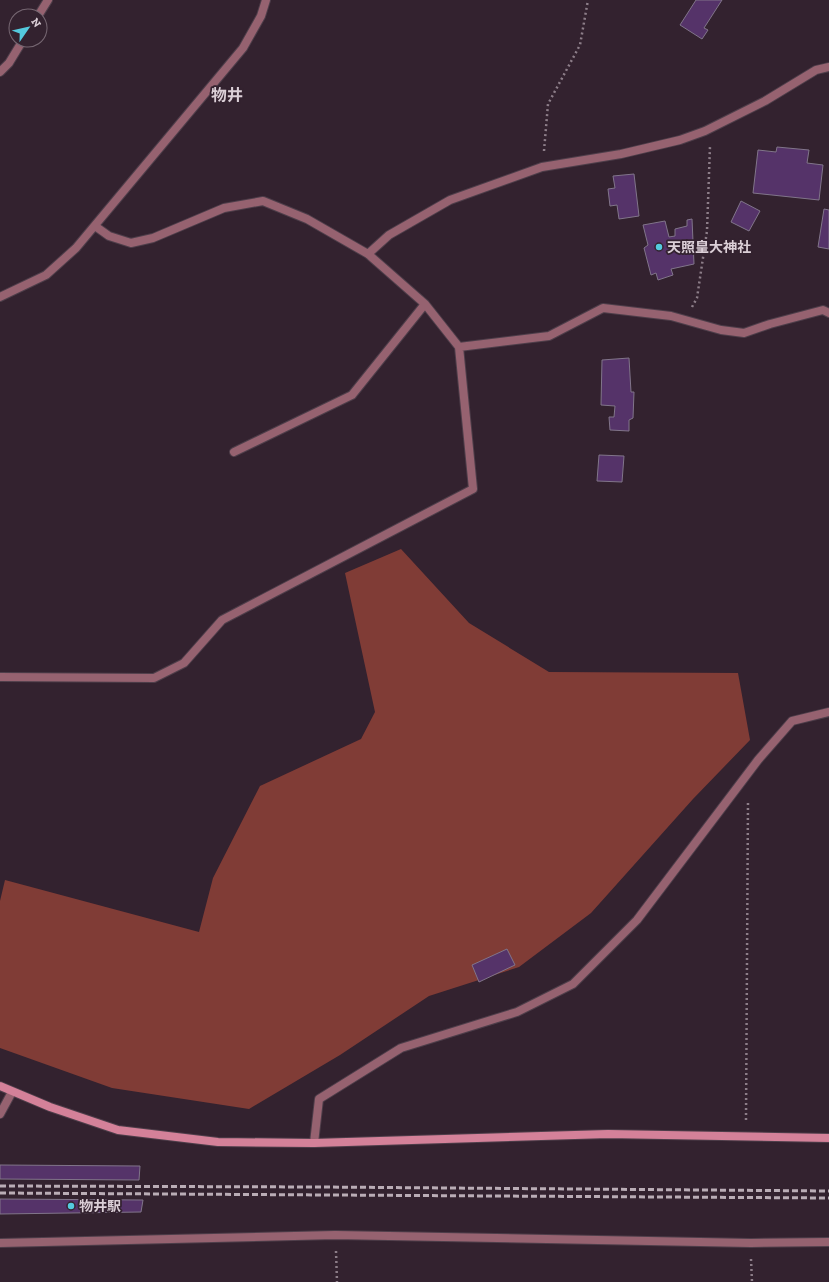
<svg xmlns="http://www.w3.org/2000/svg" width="829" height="1282" viewBox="0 0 829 1282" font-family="'Zilla Slab','Noto Sans JP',serif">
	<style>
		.forest { fill: #803c36 }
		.building { fill: #553369; stroke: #81758a }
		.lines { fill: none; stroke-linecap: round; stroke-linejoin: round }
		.street-casing { stroke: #4e3e4a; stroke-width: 10 }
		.secondary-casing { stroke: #4e3e4a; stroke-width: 10 }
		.path { stroke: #8d7e89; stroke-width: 2.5; stroke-dasharray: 2 3; stroke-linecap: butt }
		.street { stroke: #966270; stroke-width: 8 }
		.secondary { stroke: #d48199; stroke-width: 8 }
		.rail { stroke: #baadb6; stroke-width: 3; stroke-dasharray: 6 3; stroke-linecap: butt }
		.poi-dot { fill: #54cade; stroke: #33222f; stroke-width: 1.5 }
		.labels { text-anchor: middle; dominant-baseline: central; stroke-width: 3.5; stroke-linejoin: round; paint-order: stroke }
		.poi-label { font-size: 14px; font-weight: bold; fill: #dbcfd7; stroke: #33222f; text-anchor: start }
		.quarter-label { font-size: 16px; font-weight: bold; fill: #dbcfd7; stroke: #33222f }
	</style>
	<rect width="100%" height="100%" fill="#33222f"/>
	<!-- forest -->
	<path class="forest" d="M401 549 469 623 549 672 738 673 750 740 693 799 591 913 519 967 429 996 340 1055 249 1109 112 1088 0 1048V901L5 880 199 932 213 878 260 786 361 739 375 712 345 573Z"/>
	<!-- building -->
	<path class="building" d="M696 0H722L704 28 708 30 702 39 680 25Z
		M777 147 809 150 807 163 823 165 819 200 753 193 758 150 776 152Z
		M634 174 639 216 619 219 617 205 610 206 608 189 615 188 613 176Z
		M741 201 760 211 749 231 731 222Z
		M824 209 829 210V249L818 247Z
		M692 219 694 264 671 269 673 275 658 280 656 273 651 275 644 248 648 245 643 225 665 221 669 237 675 236V229L687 226V220Z
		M629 358 631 392H634L633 418 629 420V431L610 430 609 417H614L615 406 601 405 602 360Z
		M599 455 624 456 622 482 597 481Z
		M507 949 515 965 479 982 472 965Z
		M0 1165 140 1166 139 1180 0 1179Z
		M0 1199 143 1200 141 1212 0 1214Z"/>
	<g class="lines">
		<!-- street casing -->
		<g class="street-casing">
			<path id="street" d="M38 16 48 0
				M0 72 9 63 23 40
				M368 254 389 235 450 200 542 167 621 154 680 140 705 131 765 101 816 70 829 67
				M0 297 46 275 76 248 243 48 261 16 266 0
				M459 347 549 336 603 308 671 316 721 330 744 333 770 324 823 310 829 313
				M234 452 352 395 425 304
				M0 677 154 678 184 663 222 620 473 489 459 347 425 304 368 254 307 219 263 201 224 208 153 238 131 243 109 236 95 226
				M0 1114 12 1092
				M314 1143 319 1099 401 1048 517 1012 573 984 637 920 758 760 792 721 829 712
				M0 1243 335 1235 751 1243 829 1242"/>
		</g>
		<!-- secondary casing -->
		<g class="secondary-casing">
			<path id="secondary" d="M0 1086 50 1107 118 1130 218 1142 314 1143 608 1134 829 1138"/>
		</g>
		<!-- path -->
		<path class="path" d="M544 151 548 104 580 45 588 0
			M692 307 697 298 707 231 710 146
			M746 1120 748 800
			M336 1251 337 1282
			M751 1259 752 1282"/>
		<!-- street -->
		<use href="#street" class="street"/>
		<!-- secondary -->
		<use href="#secondary" class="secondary"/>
		<!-- rail -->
		<path class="rail" d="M0 1186 322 1187 829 1191
			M0 1193 829 1198"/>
	</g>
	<!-- markers -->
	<g class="poi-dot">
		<circle cx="659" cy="247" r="4"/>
		<circle cx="71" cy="1206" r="4"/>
	</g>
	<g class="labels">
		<!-- poi labels -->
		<g class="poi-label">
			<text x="667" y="247">天照皇大神社</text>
			<text x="79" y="1206">物井駅</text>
		</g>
		<!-- quarter labels -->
		<g class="quarter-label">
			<text x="227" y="95">物井</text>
		</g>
	</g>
	<!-- north arrow -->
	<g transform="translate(28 28) rotate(56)"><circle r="19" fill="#33222f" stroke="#766772"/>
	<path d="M0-3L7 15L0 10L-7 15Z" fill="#54cade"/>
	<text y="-6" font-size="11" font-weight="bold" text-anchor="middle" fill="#dbcfd7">N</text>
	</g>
</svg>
